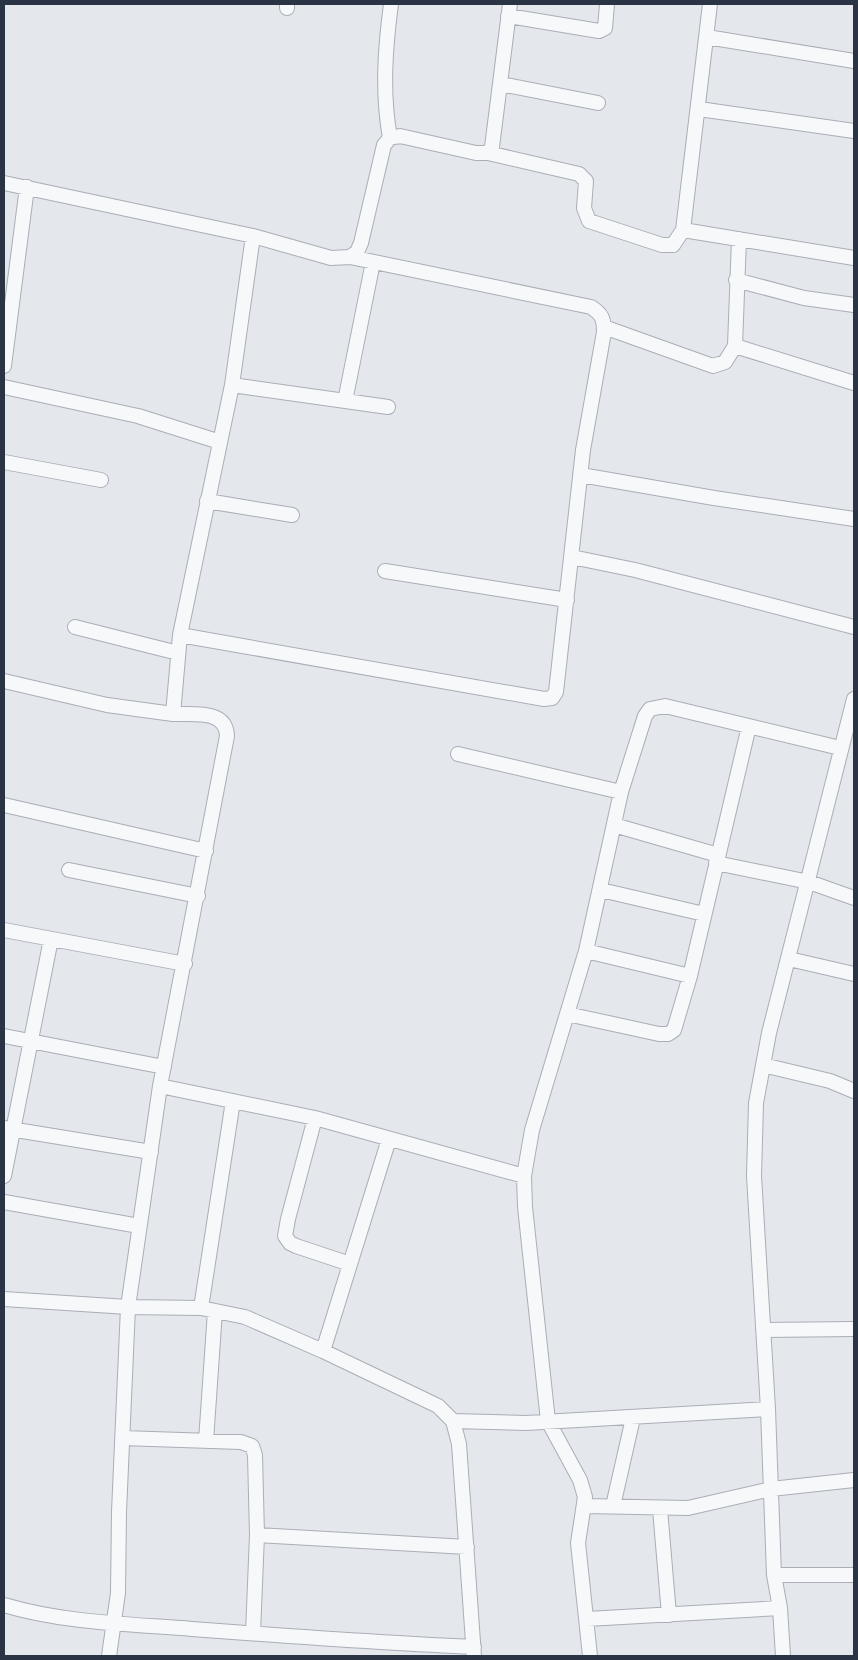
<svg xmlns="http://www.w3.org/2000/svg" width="858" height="1660" viewBox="0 0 858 1660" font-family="'Golos Text',sans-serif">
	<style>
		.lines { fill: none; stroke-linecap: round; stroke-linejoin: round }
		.minor-casing { stroke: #a9aeb7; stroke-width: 16 }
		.minor { stroke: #f7f8fa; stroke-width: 14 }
	</style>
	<rect width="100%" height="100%" fill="#e4e7ec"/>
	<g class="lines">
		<!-- minor casing -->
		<g class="minor-casing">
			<path id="minor" d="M287 8V4
				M508 16 599 31 605 28 607 4
				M707 37 854 61
				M501 84 598 103
				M699 109 854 131
				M390 138C382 93 385 49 391 4
				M488 153 579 174 586 181 584 208 589 221 662 245H673L683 230 710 4
				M4 183 253 236 331 258 350 257 591 307C602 314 604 319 604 332L583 450 556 692 552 698 544 699 180 635
				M683 230 854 258
				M350 257 357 252 361 243 384 145 390 138 400 136 476 153H488L492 147 510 4
				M736 280 804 298 854 305
				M604 327 713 366 725 362 735 346 854 383
				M735 346 739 239
				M4 366 27 187
				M232 385 388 407
				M4 387 138 416 220 442
				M345 401 373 262
				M4 462 101 480
				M581 475 714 498 854 519
				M207 501 292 515
				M572 557 635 570 854 627
				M385 571 567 600
				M75 627 178 653
				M4 681 107 705 173 714
				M458 754 621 792
				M4 805 206 851
				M614 825 718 855
				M716 863 809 882 854 898
				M69 870 198 896
				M601 890 704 914
				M4 930 185 964
				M586 951 690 976
				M789 959 854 974
				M567 1014 659 1034H668L674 1030 690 976 749 726
				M4 1036 164 1067
				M763 1065 830 1081 854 1091
				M160 1086 315 1118 524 1176
				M315 1118 288 1219 285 1236 290 1243 296 1246 350 1264
				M4 1128 151 1152
				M4 1176 51 939
				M4 1202 139 1226
				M4 1299 128 1307 201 1308 245 1317 323 1351 438 1406 453 1421 459 1444 474 1656
				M201 1308 233 1101
				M763 1330 854 1329
				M323 1351 389 1139
				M453 1421 526 1423 768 1409
				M122 1438 241 1442 252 1446 255 1455 257 1535 253 1633
				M206 1441 215 1311
				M585 1506 688 1508 771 1489 854 1480
				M613 1506 633 1418
				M660 1509 669 1615
				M257 1535 467 1547
				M774 1575H854
				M4 1605C64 1623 130 1624 192 1629 286 1636 380 1643 474 1647
				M587 1619 780 1608
				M109 1656 118 1593 119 1512 128 1307 160 1086 227 736C226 709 194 715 173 714L180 635 232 385 253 236
				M590 1656 578 1543 585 1497 580 1480 548 1421 525 1207 524 1176 532 1130 586 951 621 792 645 716 650 709 665 706 840 748
				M783 1656 780 1608 774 1575 768 1409 754 1176 756 1103 769 1033 854 699"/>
		</g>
		<!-- minor -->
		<use href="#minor" class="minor"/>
	</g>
	<!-- border -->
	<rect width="858" height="1660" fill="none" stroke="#2b3445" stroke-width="10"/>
</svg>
